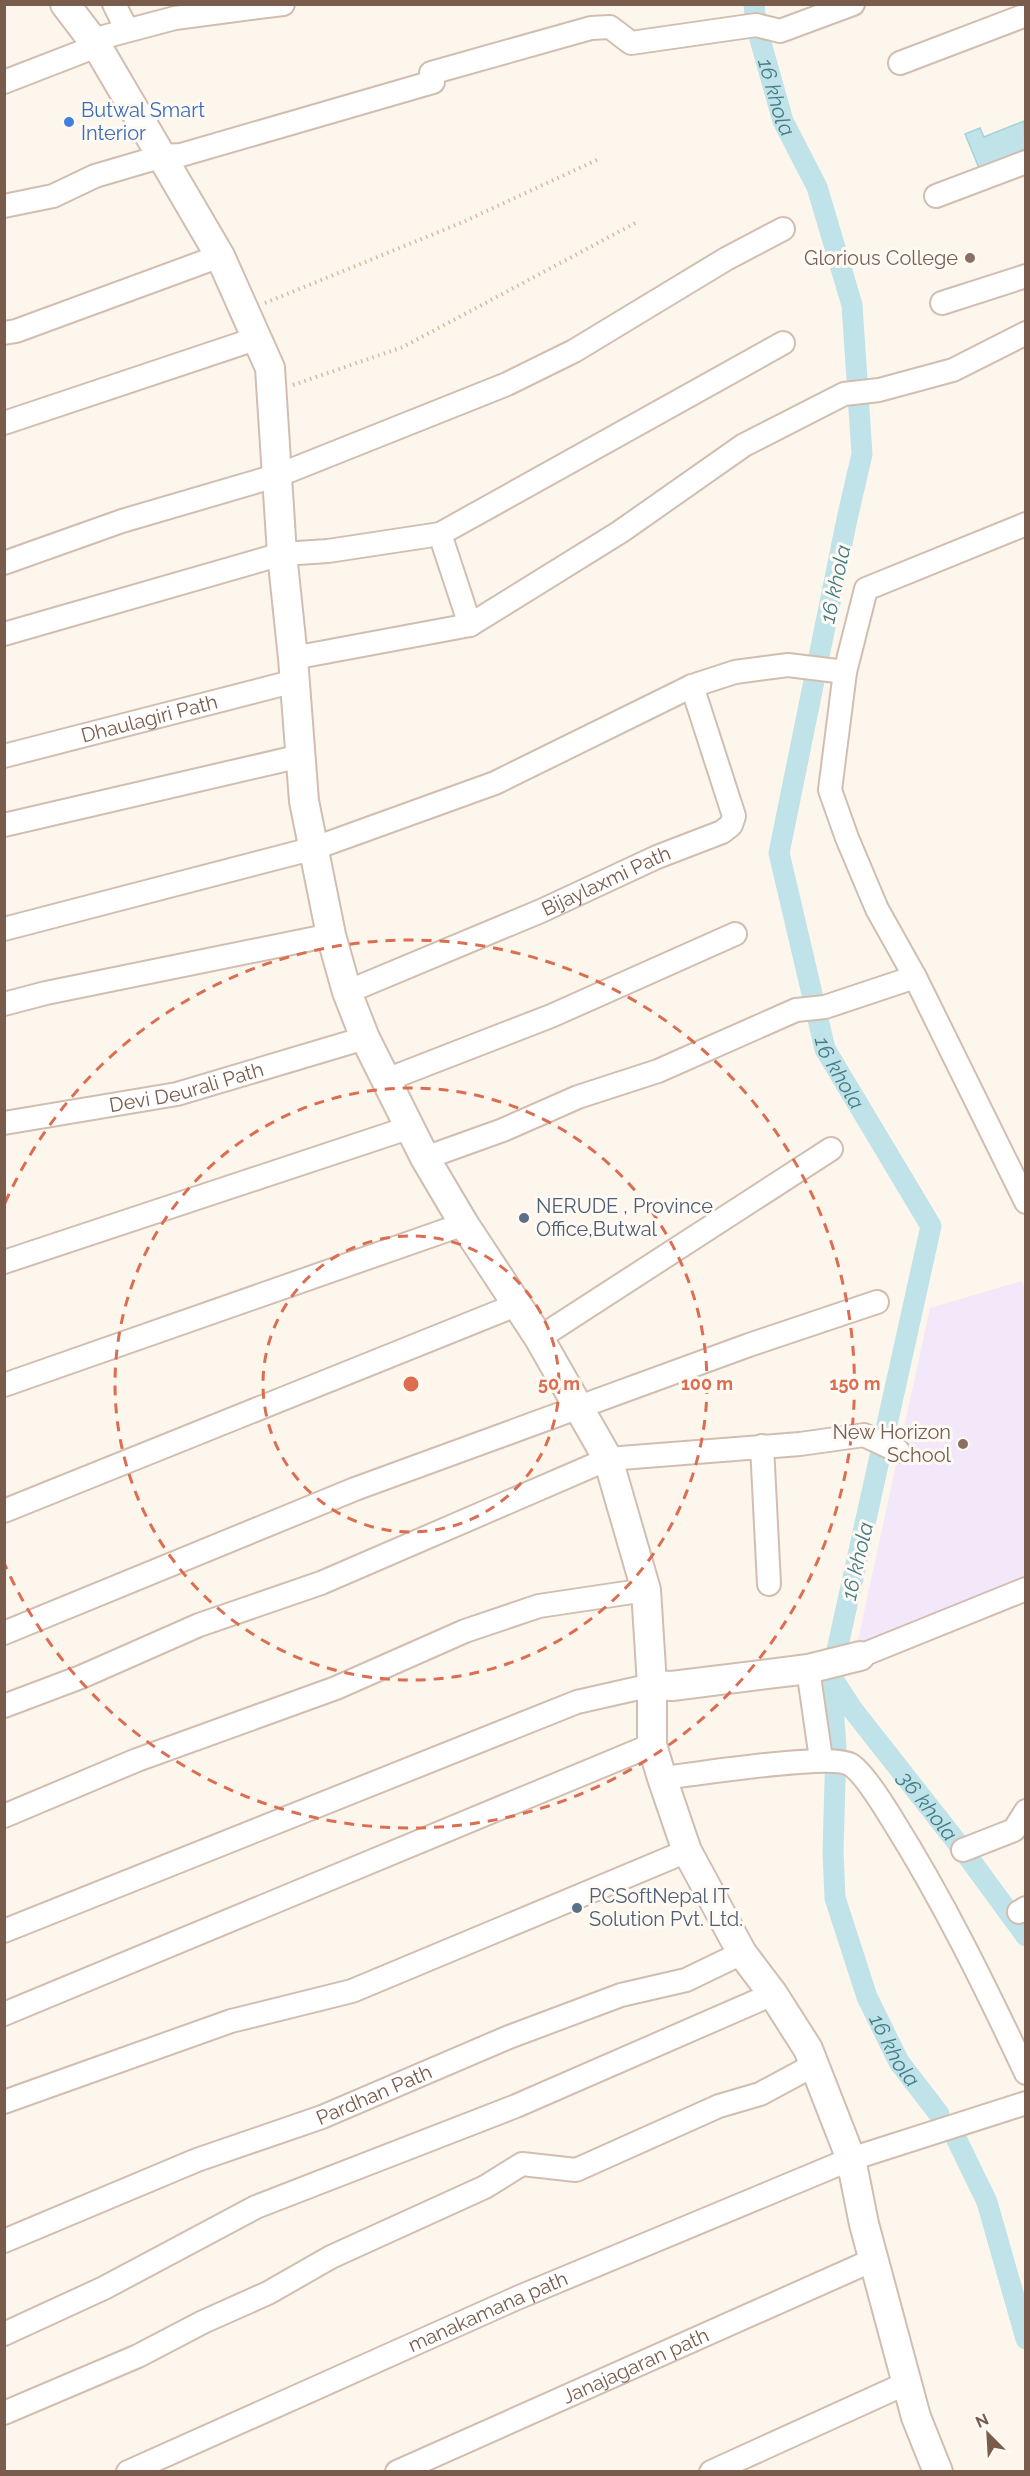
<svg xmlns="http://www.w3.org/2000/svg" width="1030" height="2476" viewBox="0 0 1030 2476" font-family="Raleway,sans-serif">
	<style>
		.education { fill: #f3e8fa }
		.water { fill: #bfe3e8; stroke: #a5d3da; stroke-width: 1.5 }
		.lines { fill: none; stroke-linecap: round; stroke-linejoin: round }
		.canal { stroke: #bfe3e8; stroke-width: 21 }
		.minor-casing { stroke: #d1beb0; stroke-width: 26 }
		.tertiary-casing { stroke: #d1beb0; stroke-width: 32 }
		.path { stroke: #d9b8a5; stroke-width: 4; stroke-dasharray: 1.5 4.5; stroke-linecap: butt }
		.minor { stroke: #fff; stroke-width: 22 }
		.tertiary { stroke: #fff; stroke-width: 28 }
		.ring { fill: none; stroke: #dc6d51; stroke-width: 3; stroke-dasharray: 10 8 }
		.shop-dot { fill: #3f7fe0; stroke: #fffaf3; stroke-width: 2 }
		.education-dot { fill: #8d6e63; stroke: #fffaf3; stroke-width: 2 }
		.service-dot { fill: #5c6f8a; stroke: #fffaf3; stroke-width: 2 }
		.labels { text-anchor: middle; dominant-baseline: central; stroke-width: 6; stroke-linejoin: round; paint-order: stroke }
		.shop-label { font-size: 20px; fill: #366cbe; stroke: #fffaf3; text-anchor: start }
		.education-label { font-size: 20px; fill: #785e54; stroke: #fffaf3; text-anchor: end }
		.street-label { font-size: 20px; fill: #7a5c4d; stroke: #fffaf3 }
		.service-label { font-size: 20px; fill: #4e5e75; stroke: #fffaf3; text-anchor: start }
		.water-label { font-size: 21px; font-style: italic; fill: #437c86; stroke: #fffaf3 }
		.centre { fill: #dc6d51; stroke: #fffaf3; stroke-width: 3 }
		.ring-label { font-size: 18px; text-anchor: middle; font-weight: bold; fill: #dc6d51; stroke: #fffaf3; stroke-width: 6; stroke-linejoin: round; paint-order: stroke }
	</style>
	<rect width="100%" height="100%" fill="#fdf6ec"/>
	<!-- education -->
	<path class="education" d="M1021 1281 1026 1292 1025 1581 856 1649 930 1308Z"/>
	<!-- water -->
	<path class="water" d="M1024 121 1025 149 979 168 965 134 980 128 984 137Z"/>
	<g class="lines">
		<!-- canal -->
		<g class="canal">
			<path id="s1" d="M754 4 756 25 783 121 817 187 852 305 862 454 847 519 779 853 825 1049 931 1226 831 1677 836 1747 833 1852 835 1898 867 1997 899 2062 939 2114"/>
			<path id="s2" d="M832 1678 853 1710 963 1850 1026 1936"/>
			<path d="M955 2136 987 2202 1026 2339"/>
		</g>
		<!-- minor casing -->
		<g class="minor-casing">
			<g id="minor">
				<path d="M114 4 127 30"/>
				<path d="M92 40 175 18 283 4"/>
				<path d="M900 63 1026 15"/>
				<path d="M4 82 97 46"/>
				<path d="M936 196 1026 162"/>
				<path d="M4 206 53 196 95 176 163 156 181 155 433 82 431 73 591 28 610 27 631 43 756 25 780 31 853 4"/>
				<path d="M942 303 1026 276"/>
				<path d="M4 333 16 331 220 256"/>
				<path d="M4 423 258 338"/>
				<path d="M440 534 470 625"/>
				<path d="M4 563 122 521 279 475 507 384 574 351 726 259 783 229"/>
				<path d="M4 634 282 554 328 551 440 534 783 343"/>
				<path d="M293 658 470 625 620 532 744 445 844 394 879 390 953 370 1026 333"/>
				<path d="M845 672 866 589 1026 524"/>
				<path id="s3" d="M4 756 295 681"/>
				<path d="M4 825 301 756"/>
				<path d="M4 929 315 848 495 783 692 686 735 672 788 665 845 672 830 790 847 838 877 909 915 977 1026 1202"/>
				<path id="s4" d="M347 992 541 911 657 857 722 832 731 825 734 816 692 686"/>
				<path d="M4 1004 46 993 331 935"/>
				<path d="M386 1080 551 1016 735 934"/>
				<path id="s5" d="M4 1123 177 1094 365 1038"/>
				<path d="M425 1158 503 1130 578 1097 658 1071 796 1010 825 1007 915 977"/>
				<path d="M4 1262 408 1128"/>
				<path d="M539 1338 831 1149"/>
				<path d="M4 1385 464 1224"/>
				<path d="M762 1446 769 1584"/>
				<path d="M4 1511 516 1305"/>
				<path d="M4 1633 355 1489 749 1345 877 1302"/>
				<path d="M860 1656 1026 1589"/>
				<path d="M808 1669 821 1759"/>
				<path d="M4 1706 81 1677 199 1625 321 1583 608 1459 800 1444 864 1435 898 1451"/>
				<path d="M662 1778C693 1775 831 1752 851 1765 864 1773 884 1806 892 1819 943 1900 985 1986 1026 2073"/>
				<path d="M4 1816 137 1760 336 1688 465 1631 539 1606 646 1590"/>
				<path d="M963 1850 1014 1830 1026 1811"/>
				<path d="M1019 1912 1026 1908"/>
				<path d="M4 1931 577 1702 652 1685"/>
				<path d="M4 2014 652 1745"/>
				<path d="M4 2102 231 2021 352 1991 687 1851"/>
				<path id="s6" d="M4 2241 197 2160 322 2117 509 2037 621 1995 686 1980 742 1953"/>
				<path d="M4 2334 104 2288 256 2207 516 2106 773 1994"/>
				<path d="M4 2413 138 2356 203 2322 268 2293 331 2257 485 2187 522 2164 576 2170 719 2106 760 2094 814 2065"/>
				<path id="s7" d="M128 2472 517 2298 851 2159 1026 2103"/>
				<path id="s8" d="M397 2472 873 2260"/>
				<path d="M711 2472 907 2383"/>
			</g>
		</g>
		<!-- tertiary casing -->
		<g class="tertiary-casing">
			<path id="tertiary" d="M65 4 97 46 220 256 270 368 282 554 293 658 304 801 331 935 347 992 365 1038 425 1158 464 1224 539 1338 608 1459 646 1590 652 1685V1745L662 1778 687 1851 742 1953 773 1994 808 2049 851 2159 864 2224 916 2417 938 2472
				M652 1685 672 1686 808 1669 860 1656"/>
		</g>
		<!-- path -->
		<path class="path" d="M265 303 463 222 601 158
			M293 385 403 347 639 221"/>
		<!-- minor -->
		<use href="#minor" class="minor"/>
		<!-- tertiary -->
		<use href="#tertiary" class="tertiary"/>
	</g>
	<!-- distance rings -->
	<g class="ring">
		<circle cx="411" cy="1384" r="148"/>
		<circle cx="411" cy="1384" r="296"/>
		<path d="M5 1203A444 444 0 1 1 5 1565"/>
	</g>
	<!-- markers -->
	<circle class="shop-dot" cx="69" cy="122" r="6"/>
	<g class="education-dot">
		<circle cx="970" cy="258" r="6"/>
		<circle cx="963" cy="1444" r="6"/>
	</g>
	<g class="service-dot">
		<circle cx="524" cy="1218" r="6"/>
		<circle cx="577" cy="1908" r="6"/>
	</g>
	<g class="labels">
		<!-- shop labels -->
		<g class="shop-label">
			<text x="81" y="110">Butwal Smart<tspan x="81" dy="23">Interior</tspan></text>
		</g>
		<!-- education labels -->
		<g class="education-label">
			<text x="958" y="258">Glorious College</text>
			<text x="951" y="1432">New Horizon<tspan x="951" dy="23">School</tspan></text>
		</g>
		<!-- street labels -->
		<g class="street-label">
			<text stroke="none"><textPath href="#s3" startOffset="150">Dhaulagiri Path</textPath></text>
			<text stroke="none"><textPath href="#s4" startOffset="282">Bijaylaxmi Path</textPath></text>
			<text stroke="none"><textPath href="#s5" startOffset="186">Devi Deurali Path</textPath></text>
			<text stroke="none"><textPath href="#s6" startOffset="398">Pardhan Path</textPath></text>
			<text stroke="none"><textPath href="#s7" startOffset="394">manakamana path</textPath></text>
			<text stroke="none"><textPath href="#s8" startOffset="261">Janajagaran path</textPath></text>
		</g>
		<!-- service labels -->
		<g class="service-label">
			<text x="536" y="1206">NERUDE , Province<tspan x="536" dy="23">Office,Butwal</tspan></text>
			<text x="589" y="1896">PCSoftNepal IT<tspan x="589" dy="23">Solution Pvt. Ltd.</tspan></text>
		</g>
		<!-- water labels -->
		<g class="water-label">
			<text stroke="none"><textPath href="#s1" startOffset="96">16 khola</textPath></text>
			<text transform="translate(835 584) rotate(-78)">16 khola</text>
			<text stroke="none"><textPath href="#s1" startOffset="1104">16 khola</textPath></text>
			<text transform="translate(857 1561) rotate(-77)">16 khola</text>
			<text stroke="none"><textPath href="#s2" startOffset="160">36 khola</textPath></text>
			<text stroke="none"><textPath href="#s1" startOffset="2130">16 khola</textPath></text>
		</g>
	</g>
	<circle cx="411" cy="1384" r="9" class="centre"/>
	<g class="ring-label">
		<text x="559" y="1390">50 m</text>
		<text x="707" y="1390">100 m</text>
		<text x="855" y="1390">150 m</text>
	</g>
	<!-- border -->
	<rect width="1030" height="2476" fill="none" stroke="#7a5c4d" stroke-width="12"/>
	<!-- north arrow -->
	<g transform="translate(988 2434) rotate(336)" stroke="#fffaf3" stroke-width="4.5" paint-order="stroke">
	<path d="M0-4.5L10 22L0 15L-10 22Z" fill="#7a5c4d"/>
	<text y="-9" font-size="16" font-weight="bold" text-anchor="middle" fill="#7a5c4d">N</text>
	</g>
</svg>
